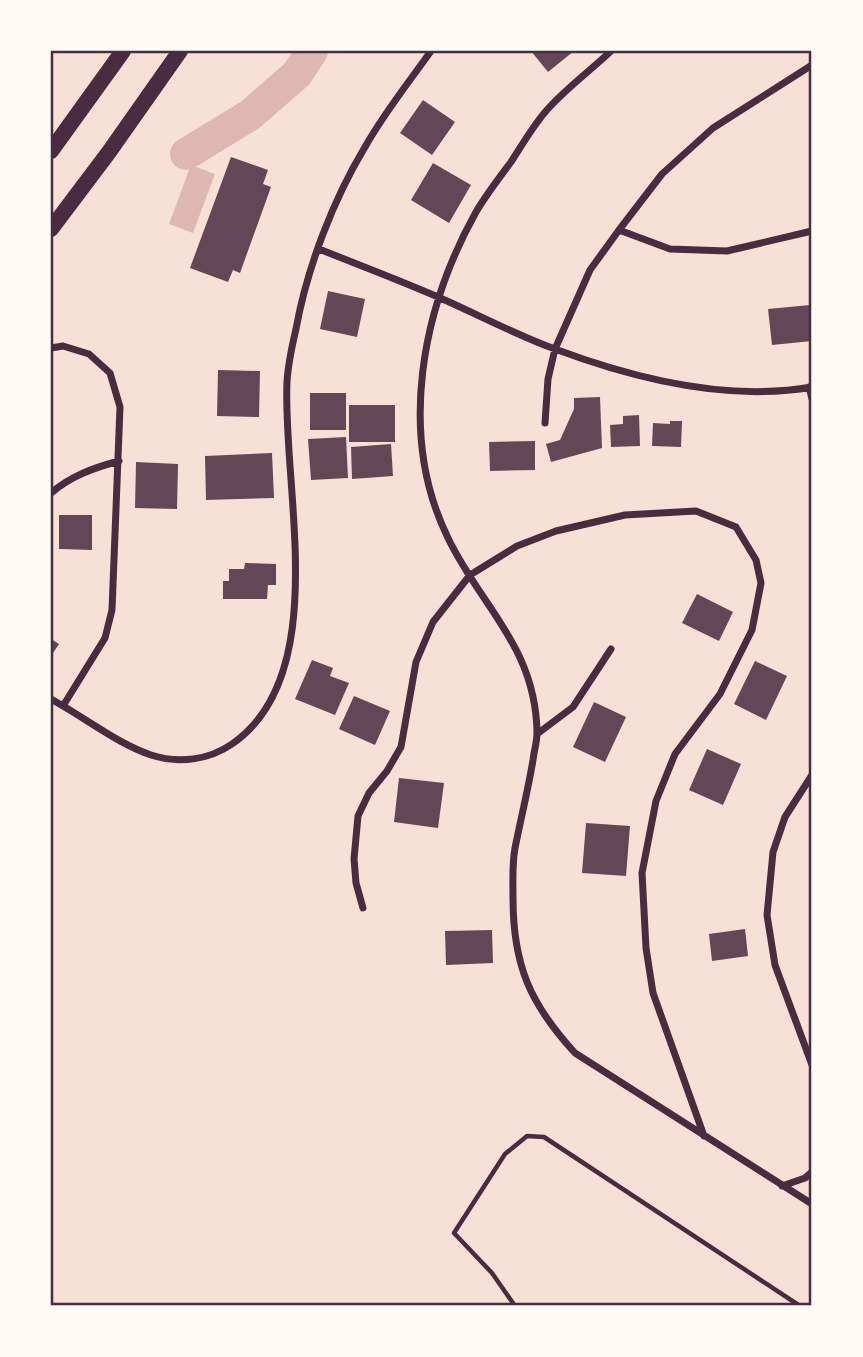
<svg xmlns="http://www.w3.org/2000/svg" width="863" height="1357" viewBox="0 0 863 1357" font-family="'IBM Plex Sans',sans-serif">
	<style>
		.water { fill: #dcb8b0 }
		.lines { fill: none; stroke-linecap: round; stroke-linejoin: round }
		.river { stroke: #dcb8b0; stroke-width: 32 }
		.building { fill: #644757 }
		.service { stroke: #4a2c40; stroke-width: 4.5 }
		.minor { stroke: #4a2c40; stroke-width: 7 }
		.motorway { stroke: #4a2c40; stroke-width: 16 }
		.neatline { fill: none; stroke: #4a2c40; stroke-width: 2.5 }
	</style>
	<rect width="100%" height="100%" fill="#f7e1d7"/>
	<!-- water -->
	<path class="water" d="M191 165 215 174 193 233 169 224Z"/>
	<g class="lines">
		<!-- river -->
		<path class="river" d="M186 154 250 115 297 74 312 51"/>
	</g>
	<!-- building -->
	<path class="building" d="M531 51H574L548 72Z
		M423 100 455 122 432 155 400 133Z
		M231 157 268 170 263 184 271 187 240 273 233 270 228 282 190 268Z
		M433 163 471 185 449 223 411 200Z
		M328 291 365 299 357 337 320 329Z
		M810 305 812 341 772 345 768 309Z
		M218 370 260 371 259 417 217 416Z
		M310 393H346V430H310Z
		M600 397 602 448 551 462 546 444 560 440 574 409V398Z
		M349 405H395V442H349Z
		M639 415 640 446 611 447 610 425 623 424V416Z
		M670 421H682L681 447 652 446 653 423 670 424Z
		M346 437 348 478 311 480 308 439Z
		M535 441V470L490 471 489 442Z
		M391 444 393 476 352 479 351 447Z
		M272 453 274 498 206 500 205 456Z
		M136 462 178 464 177 509 135 508Z
		M59 515H92V550L59 549Z
		M245 563 276 564V585H268L267 599H223V581H229V569H244Z
		M697 594 733 612 719 641 682 623Z
		M51 639 59 644 51 656Z
		M312 660 333 668 330 676 349 683 335 715 295 699Z
		M755 661 787 676 766 720 734 704Z
		M354 696 390 711 375 745 339 729Z
		M594 702 626 717 605 762 573 747Z
		M707 749 741 764 723 805 689 790Z
		M399 778 444 783 438 828 394 822Z
		M586 823 630 826 626 876 582 873Z
		M745 929 748 956 712 961 709 934Z
		M492 930 493 963 446 965 445 931Z"/>
	<g class="lines">
		<!-- service -->
		<path class="service" d="M515 1306 492 1273 454 1233 505 1154 527 1136 544 1137 800 1306"/>
		<!-- minor -->
		<path class="minor" d="M611 51C590 71 565 89 546 111 533 126 522 145 511 162 499 178 486 195 476 212 422 309 397 434 448 538 481 607 536 647 537 733 537 742 534 751 533 760 528 790 521 818 515 848 512 864 513 881 513 898 513 965 530 1004 575 1053L812 1204
			M619 230 670 249 727 251 812 231
			M319 249C359 265 399 280 438 297 477 314 516 335 555 349 635 379 727 402 812 387
			M51 348 63 346 89 354 110 373 120 407 112 610 105 638 63 706 51 699
			M809 387 812 399
			M545 423 548 379 555 349 590 270 619 230 662 174 713 128 812 65
			M51 493C71 476 93 468 119 461
			M63 706C92 723 121 745 151 755 179 764 209 760 232 744 333 675 282 486 287 382 288 365 292 346 296 329 307 268 333 200 365 147 384 113 409 82 431 51
			M537 734 573 707 611 649
			M812 775 785 817 773 852 767 915 775 965 812 1065
			M363 908 356 883 354 859 358 816 369 793 387 771 401 747 416 662 433 622 470 575 517 546 556 531 625 515 696 511 736 527 756 560 761 583 752 630 720 694 675 754 656 801 642 873 646 948 653 993 704 1136
			M782 1186 805 1178 812 1172"/>
		<!-- motorway -->
		<path class="motorway" d="M51 151 123 51
			M51 229 109 152 180 51"/>
	</g>
	<!-- border -->
	<rect width="863" height="1357" fill="none" stroke="#fffaf5" stroke-width="105"/>
	<rect x="52" y="52" width="758" height="1252" class="neatline"/>
</svg>
